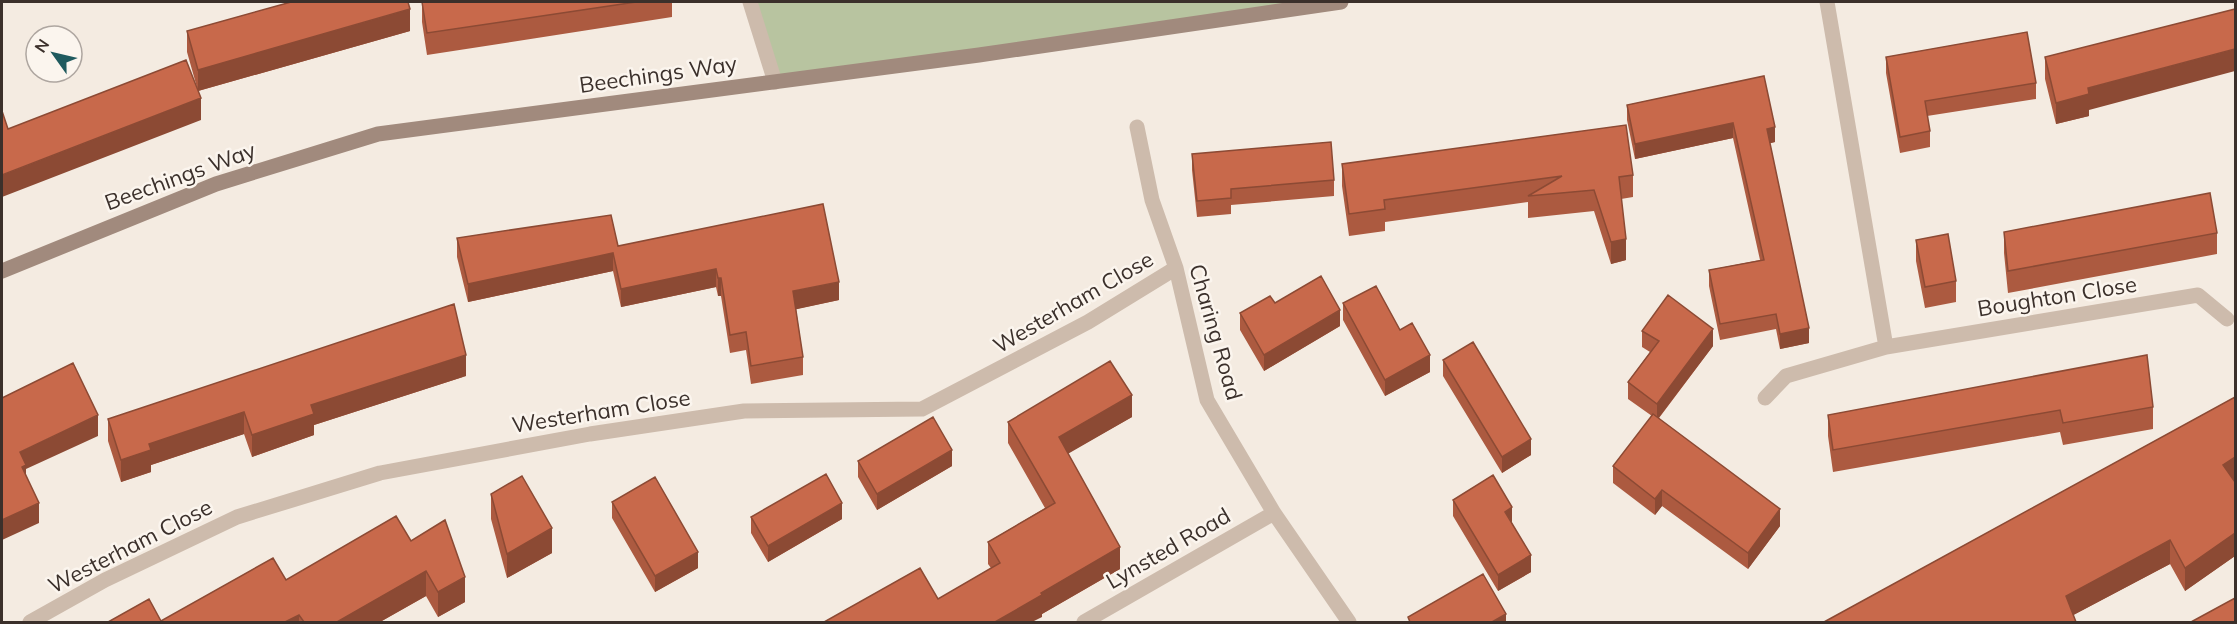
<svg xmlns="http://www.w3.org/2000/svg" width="2237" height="624" viewBox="0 0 2237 624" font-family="Mulish,sans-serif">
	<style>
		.green { fill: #b8c4a0 }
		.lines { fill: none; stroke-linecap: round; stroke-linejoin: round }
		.street { stroke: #cdbbac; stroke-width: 15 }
		.secondary { stroke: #a18a7d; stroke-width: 15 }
		.wall { fill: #ac5a40 }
		.shaded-wall { fill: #8c4a34 }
		.building { fill: #c8694b; stroke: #8c4a34; stroke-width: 1.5 }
		.labels { text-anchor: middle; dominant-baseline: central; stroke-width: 5; stroke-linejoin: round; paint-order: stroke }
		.street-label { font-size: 22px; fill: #3b302b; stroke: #fbf5ee }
	</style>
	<rect width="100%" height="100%" fill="#f4ebe1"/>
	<!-- green -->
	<path class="green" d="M750 2H1341L775 82Z"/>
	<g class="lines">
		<!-- street -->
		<path class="street" d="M750 2 775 82
			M1827 2 1886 347
			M1137 127 1152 200 1176 268 1207 400 1274 513 1349 622
			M1765 398 1786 376 1886 347 2198 295 2227 319
			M30 622 105 580 237 517 380 473 590 434 744 411 922 409 1088 322 1176 268
			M1084 622 1274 513"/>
		<!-- secondary -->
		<path class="secondary" d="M2 271 216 184 378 134 979 55 1341 2"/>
	</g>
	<!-- wall -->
	<path class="wall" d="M422 2H672V17L427 55 422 22Z
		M187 31H410L198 91 187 52Z
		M1886 57 2036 83V99L1927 116 1930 131V147L1900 153 1886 73Z
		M2045 57 2089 110V116L2056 124 2045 79Z
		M1764 76 1775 142 1770 143 1809 343 1780 349 1776 329 1720 340 1709 286V270L1760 260 1733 138 1635 159 1627 120V105Z
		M1192 154 1334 180V196L1231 205V214L1197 217 1192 170Z
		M1342 164 1633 175V197L1621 199 1626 260 1611 264 1594 211 1528 218V202L1385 222V231L1349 236 1342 186Z
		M2004 232 2217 233V254L2008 293 2004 253Z
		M457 238 618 246 839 300 796 309 803 357V375L751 384 746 350 730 353 721 296H718L716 287 621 307 613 271 468 302 457 257Z
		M1916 240 1956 281V302L1925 308 1916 261Z
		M1343 303 1400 330 1430 372 1385 396 1343 320Z
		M1240 313 1340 326 1264 371 1240 330Z
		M1642 331 1713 346 1659 418 1780 526 1748 569 1662 506 1655 515 1613 483V466L1652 416 1628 399V382L1650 352 1642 347Z
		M1443 360 1531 455 1502 473 1443 376Z
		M466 376 314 425V435L252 457 244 434 151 465V472L121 482 108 441V419Z
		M2235 397V556L2185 591 2170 564 2073 615 1824 622Z
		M2153 407V429L2063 445 2060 432 1833 472 1828 436V415Z
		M1132 417 1068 453 1120 569 1042 614V617L938 599 991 568 988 564V542L1045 508 1008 443V422Z
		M858 461 952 466 877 510 858 477Z
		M491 494 552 553 507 578 491 519Z
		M1453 500 1512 523 1531 572 1498 591 1453 516Z
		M612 502 698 568 655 592 612 518Z
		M751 517 842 519 768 562 751 533Z
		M411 541 465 602 438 617 426 596 380 622H108L161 621Z"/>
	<!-- shaded-wall -->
	<path class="shaded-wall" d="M410 9V31L198 91V70Z
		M2235 49V71L2089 110V116L2056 124V103L2088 88Z
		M201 98V120L2 197V175Z
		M1733 123V138L1635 159V144Z
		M1775 127V142L1767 144V129Z
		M1626 239V260L1611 264V242Z
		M613 253V271L468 302V284Z
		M716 269V287L621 307V289Z
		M718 278H721V296H718Z
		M839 282V300L793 310V291Z
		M1340 310V326L1264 371V355Z
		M1809 328V343L1780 349V334Z
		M1713 329V346L1657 420V404Z
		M466 355V376L314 425V435L252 457V435L311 405Z
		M1430 355V372L1385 396V380Z
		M1132 395V417L1059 459V437Z
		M244 412V434L151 465V472L121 482V460L149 444Z
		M98 415V436L26 469V485L22 487 20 452Z
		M1531 439V455L1502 473V457Z
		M952 450V466L877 510V494Z
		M2235 457V481L2223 488V465Z
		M1662 490V506L1655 515V499Z
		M39 503V523L2 540V520Z
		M842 503V519L768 562V546Z
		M1512 507V523L1505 512Z
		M1780 509V526L1748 569V553Z
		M552 528V553L507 578V554Z
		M2235 533V556L2185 591V568Z
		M2170 540V564L2066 619V596Z
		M1120 547V569L1042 614V617L1032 622H995L1041 593Z
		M698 552V568L655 592V576Z
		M1531 555V572L1498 591V575Z
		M426 571V596L380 622H337Z
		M465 577V602L438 617V592Z
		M1506 614V622H1492Z
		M299 615V622H285Z"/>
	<!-- building -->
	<path class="building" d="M291 2H408L410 9 198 70 187 31Z
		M422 2H636L427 33Z
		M2235 9V49L2088 88 2089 94 2056 103 2045 57Z
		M2027 32 2036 83 1925 101 1930 131 1900 137 1886 57Z
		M186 60 201 98 2 175V111L8 129Z
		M1764 76 1775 127 1767 129 1809 328 1780 334 1776 314 1720 324 1709 270 1764 260 1733 123 1635 144 1627 105Z
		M1626 125 1633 175 1619 177 1626 239 1611 242 1594 190 1528 196 1562 176 1384 200 1385 209 1349 214 1342 164Z
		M1331 142 1334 180 1231 189V198L1197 201 1192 154Z
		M2210 193 2217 233 2008 271 2004 232Z
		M823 204 839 282 793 291 803 357 751 366 746 332 730 335 721 278H718L716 269 621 289 613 253 468 284 457 238 611 215 618 246Z
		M1948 234 1956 281 1925 287 1916 240Z
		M1321 276 1340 310 1264 355 1240 313 1270 296 1275 303Z
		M1376 286 1400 330 1412 323 1430 355 1385 380 1343 303Z
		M1668 295 1713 329 1657 404 1628 382 1659 341 1642 331Z
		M454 304 466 355 311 405 314 414 252 435 244 412 149 444 151 450 121 460 108 419Z
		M1473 342 1531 439 1502 457 1443 360Z
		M2147 355 2153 407 2063 423 2060 410 1833 450 1828 415Z
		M1110 361 1132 395 1059 437 1120 547 1041 593 1042 595 995 622H824L920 568 938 599 1000 563 988 542 1055 503 1008 422Z
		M73 363 98 415 20 452 26 465 22 467 39 503 2 520V398Z
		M2235 397V457L2223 465 2235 482V533L2185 568 2170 540 2066 596 2076 622H1824Z
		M1653 414 1780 509 1748 553 1662 490 1655 499 1613 466Z
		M933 417 952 450 877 494 858 461Z
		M826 474 842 503 768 546 751 517Z
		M1493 475 1512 507 1505 512 1531 555 1498 575 1453 500Z
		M522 476 552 528 507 554 491 494Z
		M655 477 698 552 655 576 612 502Z
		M396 516 411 541 445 520 465 577 438 592 426 571 337 622H304L299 615 285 622H108L149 599 161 621 273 558 286 580Z
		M1483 574 1506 614 1492 622H1410L1408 617Z
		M2235 598V622H2191Z"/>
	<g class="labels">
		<!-- street labels -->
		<g class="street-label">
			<text transform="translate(658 74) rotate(-8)">Beechings Way</text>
			<text transform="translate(180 176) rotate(-20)">Beechings Way</text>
			<text transform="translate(2057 296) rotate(-9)">Boughton Close</text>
			<text transform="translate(1073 302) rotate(-30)">Westerham Close</text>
			<text transform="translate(1216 332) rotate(74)">Charing Road</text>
			<text transform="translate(601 411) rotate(-9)">Westerham Close</text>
			<text transform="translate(130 546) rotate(-27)">Westerham Close</text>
			<text transform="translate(1168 548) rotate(-30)">Lynsted Road</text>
		</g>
	</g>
	<!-- border -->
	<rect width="2237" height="624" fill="none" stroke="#3b302b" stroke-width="6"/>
	<!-- north arrow -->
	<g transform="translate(54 54) rotate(304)"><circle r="28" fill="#fbf5ee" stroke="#aea6a0" stroke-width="1.5"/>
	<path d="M0-4.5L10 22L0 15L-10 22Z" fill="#1f5a5e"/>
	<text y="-9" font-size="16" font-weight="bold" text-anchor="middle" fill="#3b302b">N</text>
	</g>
</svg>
